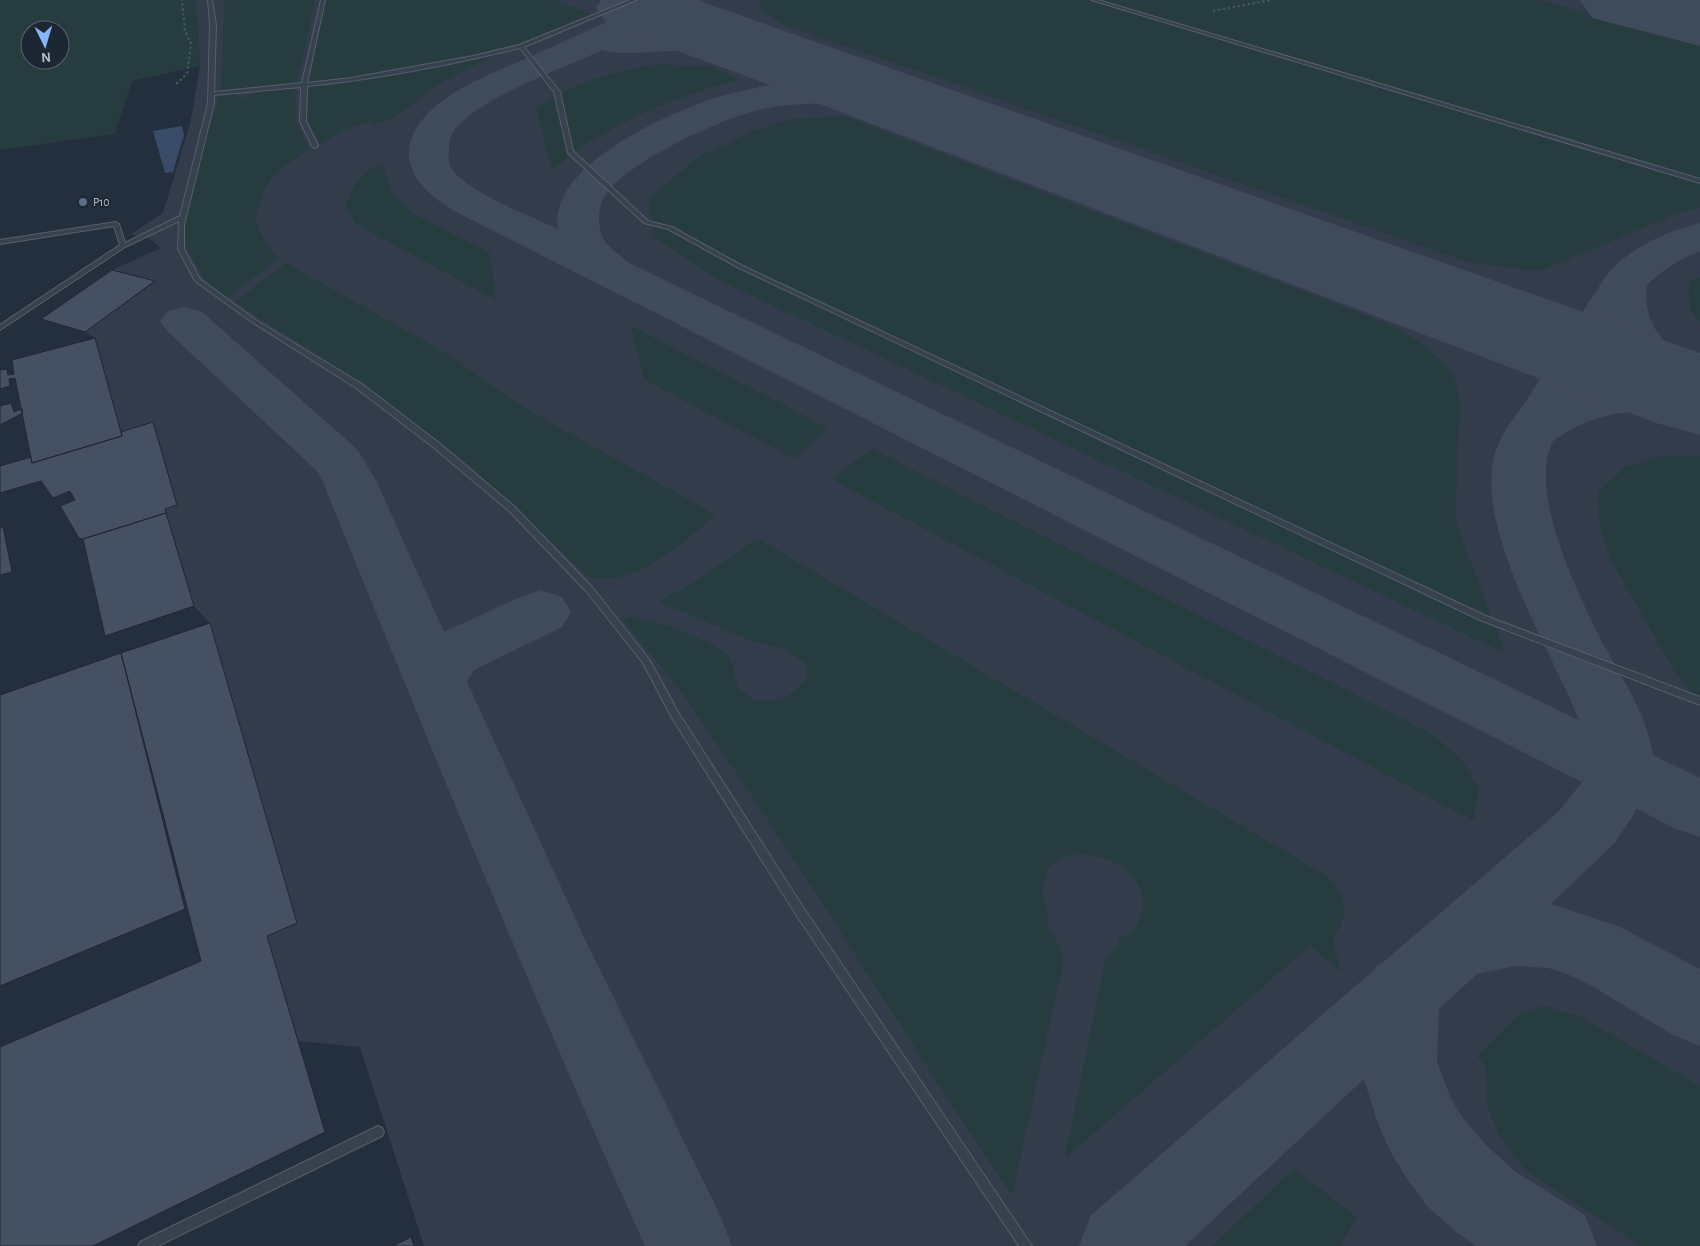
<svg xmlns="http://www.w3.org/2000/svg" width="1700" height="1246" viewBox="0 0 1700 1246" font-family="'Alegreya Sans',sans-serif">
	<style>
		.airport { fill: #323c4b }
		.green { fill: #263c3f; fill-rule: evenodd }
		.water { fill: #394c67 }
		.lines { fill: none; stroke-linecap: round; stroke-linejoin: round }
		.taxiway { fill: #3f4a5a; fill-rule: evenodd }
		.runway { fill: #3f4a5a; fill-rule: evenodd }
		.building { fill: #455162; stroke: #1f2835 }
		.service-casing { stroke: #565f6c; stroke-width: 2 }
		.path { stroke: #44595c; stroke-width: 2; stroke-dasharray: 2.5 2.5; stroke-linecap: butt }
		.service { fill: #38414e; fill-rule: evenodd }
		.service-dot { fill: #5c6f8a; stroke: #1d2633; stroke-width: 2 }
		.labels { text-anchor: middle; dominant-baseline: central; stroke-width: 4; stroke-linejoin: round; paint-order: stroke }
		.far-poi-label { font-size: 12px; fill: #b4bcc9; stroke: #1d2633; text-anchor: start }
	</style>
	<rect width="100%" height="100%" fill="#242f3e"/>
	<!-- airport -->
	<path class="airport" d="M195 0H1700V1246H424L360 1047 298 1041 267 936 210 623 194 606 165 509 177 505 154 423 121 432 95 338 85 332 155 282 112 270 161 248 150 239 131 234 163 213 190 124 200 66Z"/>
	<!-- green -->
	<path class="green" d="M0 0H195L200 66 132 81 115 134 0 150ZM30 30H60V60H30Z
		M225 0H315L297 83 221 90Z
		M326 0H555L591 14C544 35 494 54 448 79 420 94 406 118 373 124L370 121 345 130 321 143 307 121 308 87Z
		M759 0H1538L1700 43V207L1684 211 1540 271 1468 262 780 23 762 10Z
		M661 64 699 67 706 65 740 79C679 95 598 127 552 171L537 108C573 83 617 69 661 64Z
		M295 88 296 122 309 149 273 175 263 193 255 217 262 237 278 259 226 298 204 278 187 247 183 220 219 96 234 94 242 98 267 89Z
		M844 116 1389 324 1420 342 1444 363 1455 379 1460 402 1455 520 1505 653 715 278 653 237 649 199 695 159 751 132 792 119Z
		M383 164 390 190 412 213 489 252 496 300 356 224 346 206C353 185 360 171 383 164Z
		M286 263 442 351 535 414 716 515C681 542 638 588 589 577L458 456 365 385 235 302Z
		M1700 277V323C1689 310 1686 297 1691 282Z
		M631 326 828 428 795 459 645 380Z
		M872 449 1432 734 1461 759 1478 787 1474 821 831 479Z
		M1662 456H1700V703L1675 672 1611 560 1601 532 1597 492 1626 467Z
		M757 538 1328 877C1349 905 1350 910 1332 940L1341 972 1310 946 1065 1158 1105 962 1119 943V939C1132 935 1137 927 1141 915 1162 849 1011 820 1049 918L1046 924 1061 949 1062 968 1012 1195C898 1027 794 851 676 685 659 663 640 642 624 620 628 618 631 616 635 617 656 621 713 640 727 655 735 663 733 678 739 687 757 713 799 700 808 674L805 664 788 650 754 642 660 602C670 593 682 590 693 583 715 569 736 553 757 538Z
		M1545 1006 1579 1016 1700 1086V1246H1642L1526 1171 1500 1135 1488 1109 1485 1065 1477 1056 1521 1012Z
		M1294 1169 1357 1217 1340 1246H1212Z"/>
	<!-- water -->
	<path class="water" d="M182 126 184 135 173 172 165 173 153 131Z"/>
	<g class="lines">
		<!-- taxiway -->
		<path class="taxiway" d="M656 0H701L696 7 646 30C691 27 736 35 780 45L785 53 780 61C755 67 718 53 691 51 665 49 624 57 602 50 561 70 484 95 455 129 450 136 449 143 449 151 448 158 449 166 454 172 474 195 529 215 558 229 547 165 672 111 721 96 748 89 775 83 803 81 850 79 897 92 942 104L947 112 942 120C919 126 898 115 875 110 852 106 828 103 804 104 785 105 766 107 748 113 711 124 621 165 603 199 598 210 598 225 602 236 607 247 620 255 629 263L1579 720C1552 652 1473 527 1495 453 1502 431 1518 413 1530 395 1556 354 1581 313 1608 273 1633 246 1665 232 1700 223V251C1680 259 1662 270 1647 285 1642 328 1667 347 1700 368V418C1642 409 1603 406 1553 441 1527 494 1580 598 1605 647 1624 682 1647 715 1653 755L1700 778V837L1676 829 1637 809 1615 843 1551 904 1620 927 1700 969V1046L1673 1035 1590 985 1567 974 1548 968 1516 966 1477 974 1439 1009 1437 1061 1451 1099 1463 1118 1486 1145 1516 1172 1585 1215 1597 1246H1477L1456 1232 1426 1205 1405 1176 1389 1149 1377 1121 1364 1079 1185 1246H1079L1091 1215 1375 969 1377 965 1382 963 1559 811 1582 782 456 212C387 173 398 125 462 88 488 73 517 63 545 50 582 33 619 16 656 0ZM1613 339 1626 357 1653 381 1613 383 1584 388Z
			M184 307 201 311 357 449 376 480 444 632 520 597 541 590 562 597 571 612 562 627 474 670 467 682 584 937 720 1215 732 1246H645C531 993 426 737 322 480L317 471 167 331 160 321 167 311Z"/>
		<!-- runway -->
		<path class="runway" d="M601 0H697L1700 353V435L1656 423 735 72 608 26 596 8Z
			M1580 0H1700V46L1592 18Z"/>
	</g>
	<!-- building -->
	<path class="building" d="M112 270 155 281 85 332 41 319Z
		M95 338 122 436 32 463 15 378 9 379 10 386 0 389V370L7 369 8 375 14 374 12 360Z
		M11 403 14 412 22 409 23 413 0 425V406Z
		M153 422 177 505 165 509 166 513 83 539 79 538 60 506 75 500 70 491 53 498 41 481 0 493V466L31 457 32 463 122 436 121 432Z
		M166 513 194 606 105 636 83 539Z
		M3 527 12 572 0 575V528Z
		M210 623 297 923 267 936 325 1132 93 1246H0V1047L201 961 121 653Z
		M121 653 185 909 0 986V695Z
		M411 1237 414 1246H393Z"/>
	<g class="lines">
		<!-- service casing -->
		<g class="service-casing">
			<path id="service" d="M208 0H212L216 25 214 92 302 83 321 0H325L307 83 351 78 473 56 519 45 630 0H636L524 47 560 92 573 151 648 221 672 227 741 265 1486 616 1700 697V705L1480 620 737 267 668 229 644 223 568 153 554 92 520 48C450 65 378 79 307 86L306 121 318 146 315 148 312 146 300 121 301 87 214 95V103L184 225V249L200 279 256 320 362 384 439 443 515 507 592 587 649 659 678 712 803 907 1032 1246H1019L795 913 672 718 643 663 586 591 509 511 433 447 356 388 252 322 195 281 178 249 179 221 125 247 0 330V325L120 245 114 226 0 244V240L116 222 119 224 125 243 180 216 208 103 210 25Z
				M1091 0H1098L1700 179V183Z
				M378 1126 382 1128 384 1132 382 1136 158 1246H138L140 1242Z"/>
		</g>
		<!-- path -->
		<path class="path" d="M1213 11 1271 0
			M176 84 187 74 191 44 185 31 182 0"/>
		<!-- service -->
		<use href="#service" class="service"/>
	</g>
	<!-- markers -->
	<circle class="service-dot" cx="83" cy="202" r="5"/>
	<g class="labels">
		<!-- far-poi labels -->
		<g class="far-poi-label">
			<text x="93" y="202">P10</text>
		</g>
	</g>
	<!-- north arrow -->
	<g transform="translate(45 45) rotate(175)"><circle r="24" fill="#1d2633" stroke="#59626f"/>
	<path d="M0-4L9 19L0 12L-9 19Z" fill="#8ab4f8"/>
	<text y="-8" font-size="14" font-weight="bold" text-anchor="middle" fill="#b4bcc9">N</text>
	</g>
</svg>
